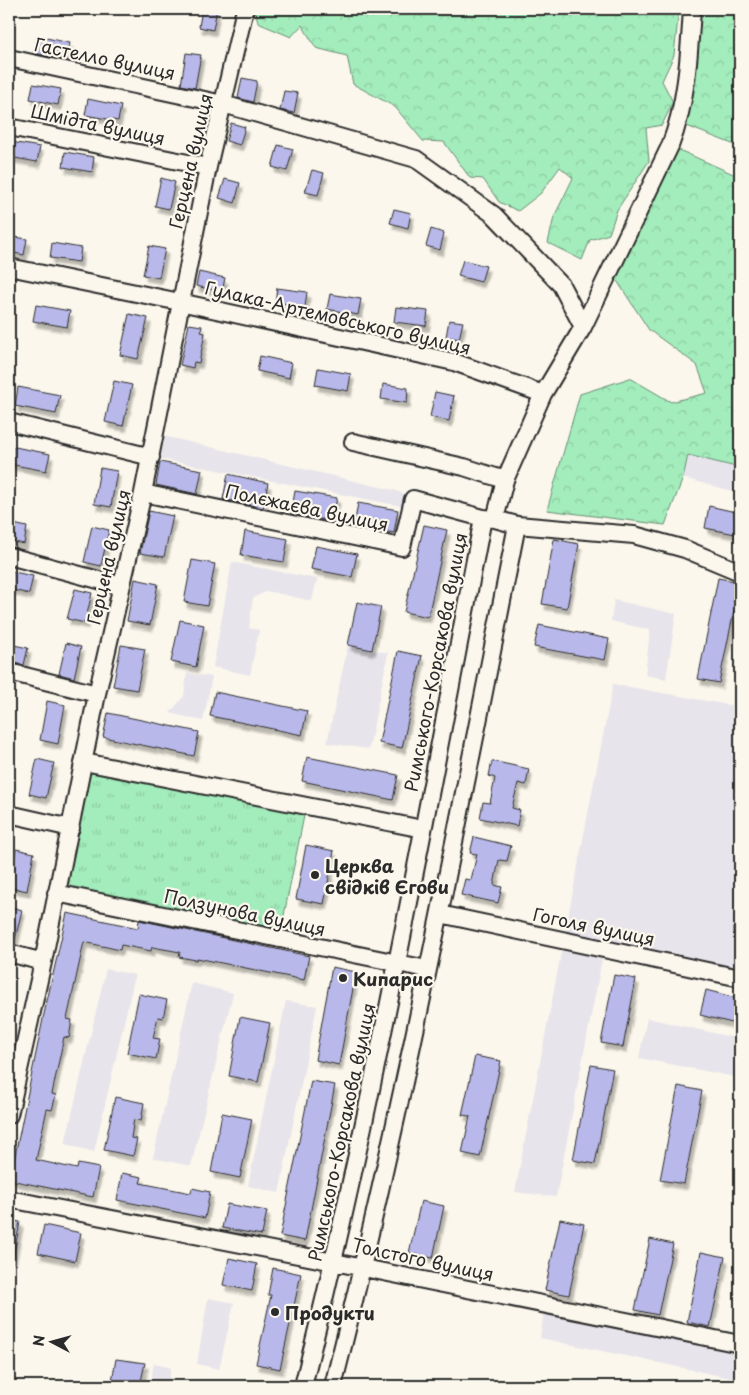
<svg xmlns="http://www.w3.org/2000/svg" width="749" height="1395" viewBox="0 0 749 1395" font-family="'Playpen Sans',sans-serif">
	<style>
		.built { fill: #e7e4eb }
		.forest { fill: url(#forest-crowns); stroke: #678c73 }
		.park { fill: url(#park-tufts); stroke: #678c73 }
		.building { fill: #b8b8ea; stroke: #2b2b2b; filter: url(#shadow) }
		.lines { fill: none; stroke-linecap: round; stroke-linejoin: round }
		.minor-casing { stroke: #2b2b2b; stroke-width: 20 }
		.minor { stroke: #fbf7ec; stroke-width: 16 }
		.poi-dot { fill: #2b2b2b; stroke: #fbf7ec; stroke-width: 2 }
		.labels { text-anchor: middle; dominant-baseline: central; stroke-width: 4.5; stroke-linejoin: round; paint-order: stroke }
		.street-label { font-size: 18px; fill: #2b2b2b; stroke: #fbf7ec }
		.poi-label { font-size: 18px; font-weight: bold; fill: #2b2b2b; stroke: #fbf7ec; text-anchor: start }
	</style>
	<defs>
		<pattern id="forest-crowns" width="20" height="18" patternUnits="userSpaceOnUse" patternTransform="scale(1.25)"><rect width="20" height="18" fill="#a3ecbb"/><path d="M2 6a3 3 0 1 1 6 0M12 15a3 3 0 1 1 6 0" fill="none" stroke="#8ccba1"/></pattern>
		<pattern id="park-tufts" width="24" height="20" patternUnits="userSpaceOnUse" patternTransform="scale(1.25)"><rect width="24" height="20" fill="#a3ecbb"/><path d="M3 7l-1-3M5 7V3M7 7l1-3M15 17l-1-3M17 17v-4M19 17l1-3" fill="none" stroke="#8ccba1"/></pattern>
		<filter id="shadow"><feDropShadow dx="3" dy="5.5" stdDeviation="1" flood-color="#0004"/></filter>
	</defs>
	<rect width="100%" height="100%" fill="#fbf7ec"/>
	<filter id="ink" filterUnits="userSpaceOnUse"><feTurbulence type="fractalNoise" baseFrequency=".02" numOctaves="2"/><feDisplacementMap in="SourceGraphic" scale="10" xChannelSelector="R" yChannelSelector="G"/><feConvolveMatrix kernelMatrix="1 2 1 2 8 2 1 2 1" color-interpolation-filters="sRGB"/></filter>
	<g filter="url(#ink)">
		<!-- built -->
		<path class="built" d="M155 434 397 491 413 499 411 508 151 457Z
			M688 455 740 468V493L683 478Z
			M232 562 317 579 312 601 267 591 253 598 249 628 259 630 250 675 213 667Z
			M614 600 676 614 666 679 645 675 650 630 611 621Z
			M348 645 388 653 369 749 327 743Z
			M187 673 212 677 203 721 170 713 184 696Z
			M613 684 740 707V978L604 949 556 1197 515 1192Z
			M106 969 135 975 94 1152 65 1144Z
			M192 983 233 993 191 1166 153 1158Z
			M286 1001 317 1006 279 1193 248 1186Z
			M647 1018 740 1039V1078L639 1058Z
			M208 1298 234 1303 219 1369 197 1364Z
			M545 1305 740 1344V1380L540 1338Z
			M154 1363 171 1368 168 1386H150Z"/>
		<!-- forest -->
		<path class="forest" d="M255 9H679L674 55 662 81 673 102 662 125 646 128 649 161 617 210 609 234 590 240 582 260 548 243 554 217 573 178 560 167 541 193 518 211 499 202 483 179 470 178 444 142 423 141 395 107 353 84 347 56 316 48 302 25 291 37 258 23Z
			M692 9H740V147L679 123Z
			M670 146 740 177V468L688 455 683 478 665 525 547 510 580 394 630 378 671 402 707 393 697 365 649 330 610 270Z"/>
		<!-- park -->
		<path class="park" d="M84 762 306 806 279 940 56 893Z"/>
		<!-- building -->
		<path class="building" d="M202 9H217L213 30 199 27Z
			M37 36 70 43 66 60 34 53Z
			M186 53 201 55 195 88 181 85Z
			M242 78 257 81 253 102 238 98Z
			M33 84 61 89 58 105 30 99Z
			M284 91 298 93 294 113 280 110Z
			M88 99 121 106 118 121 85 115Z
			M231 123 245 127 240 145 226 141Z
			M11 142 40 147 37 162 9 157Z
			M278 145 293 149 287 171 272 167Z
			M65 152 94 157 92 172 63 167Z
			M312 170 324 173 318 195 305 192Z
			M161 178 175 182 169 209 155 206Z
			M225 179 240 183 235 203 219 198Z
			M394 209 411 213 408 228 390 223Z
			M431 229 444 233 440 250 426 246Z
			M9 236 27 239 24 255 9 252Z
			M52 243 81 248 79 262 50 258Z
			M149 246 165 249 159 278 143 275Z
			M463 260 486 266 481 282 458 276Z
			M199 272 225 278 222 292 196 286Z
			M277 288 307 292 305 307 275 302Z
			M330 294 361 299 358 315 327 309Z
			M36 305 70 311 67 327 33 321Z
			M396 307 428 311 426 326 394 322Z
			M129 314 148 318 138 359 120 355Z
			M449 320 463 322 459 339 446 337Z
			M189 324 202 326 201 332 205 333 199 363 194 362 193 368 180 365Z
			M260 356 292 363 289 378 257 371Z
			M318 368 351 374 348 391 315 385Z
			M114 381 132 385 123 426 105 422Z
			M383 384 408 388 407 403 381 399Z
			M18 387 60 395 56 414 15 406Z
			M435 392 454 396 449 421 430 417Z
			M10 446 50 454 46 471 9 464Z
			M160 462 202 470 197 494 156 485Z
			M100 468 117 471 111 507 94 504Z
			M228 474 268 483 263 508 223 499Z
			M295 491 337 498 332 521 291 514Z
			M358 503 398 510 394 533 354 526Z
			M709 506 740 513V535L705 528Z
			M149 511 173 516 164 557 140 553Z
			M9 523 27 527 24 544 9 541Z
			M424 525 447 530 428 617 404 612Z
			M92 526 109 530 101 566 84 562Z
			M245 531 288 539 284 562 241 555Z
			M554 539 579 544 567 608 542 604Z
			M316 546 357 554 352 577 311 569Z
			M192 560 215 564 207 606 184 602Z
			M9 571 33 576 29 594 9 589Z
			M718 578 740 582 719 683 698 679Z
			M135 579 158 584 150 625 127 621Z
			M75 589 92 593 85 623 67 619Z
			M357 602 381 607 372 650 348 645Z
			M180 620 204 625 196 667 171 662Z
			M539 625 609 639 605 660 534 647Z
			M66 643 81 647 74 678 59 674Z
			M9 644 28 648 24 665 9 662Z
			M121 645 145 649 137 690 113 686Z
			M398 651 422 656 402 748 379 743Z
			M215 692 307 711 302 735 210 716Z
			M47 701 65 705 58 744 40 740Z
			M108 713 199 732 194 756 103 737Z
			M307 757 398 775 393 800 302 781Z
			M37 759 54 763 46 798 29 794Z
			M492 761 529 769 526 785 518 783 512 808 520 810 517 826 480 818 483 802 490 803 495 778 489 776Z
			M474 837 511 846 507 861 499 860 494 885 502 887 498 903 461 895 465 879 471 880 477 854 470 853Z
			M306 845 334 851 324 904 296 899Z
			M16 849 34 853 27 891 9 887Z
			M9 906 22 910 14 944 9 943Z
			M67 913 138 928 139 920 309 956 304 980 197 958 196 960 179 957 180 952 152 947 151 951 121 945 120 950 84 942 67 1019 72 1020 69 1038 64 1037 52 1094 56 1095 52 1110 47 1109 36 1160 77 1169 78 1164 99 1168 93 1197 10 1180 44 1014Z
			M332 967 356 972 339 1065 315 1060Z
			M614 975 636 979 623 1047 601 1043Z
			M706 990 740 999V1025L700 1015Z
			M139 994 167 1000 163 1018 158 1017 153 1038 160 1039 156 1059 127 1053Z
			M240 1017 270 1023 258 1082 229 1076Z
			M475 1056 501 1061 480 1157 462 1153 470 1116 462 1115Z
			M591 1065 613 1069 595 1164 573 1160Z
			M311 1081 335 1085 305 1241 280 1236Z
			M678 1086 702 1091 684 1184 660 1180Z
			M115 1097 144 1103 141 1121 134 1119 131 1138 137 1139 133 1156 104 1150Z
			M222 1113 252 1119 240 1178 211 1172Z
			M122 1173 142 1177 140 1183 191 1193 192 1188 210 1192 205 1218 117 1200Z
			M421 1201 444 1206 433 1258 409 1253Z
			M227 1204 267 1211 262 1235 222 1228Z
			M560 1219 584 1224 569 1295 545 1290Z
			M9 1220 20 1222 13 1258H9Z
			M44 1225 81 1233 75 1261 38 1253Z
			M650 1239 673 1244 658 1315 635 1310Z
			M701 1252 725 1257 710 1327 687 1322Z
			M229 1258 257 1264 252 1291 223 1285Z
			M273 1268 301 1274 280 1369 256 1364 271 1295H268Z
			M116 1359 145 1363 140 1386H111Z"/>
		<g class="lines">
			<!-- minor casing -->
			<g class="minor-casing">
				<path id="minor" d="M9 58 223 104 416 159 494 215 561 285 583 327
					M9 127 208 167
					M9 267 180 302 454 362 543 394
					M9 422 151 457
					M353 442 464 467 505 480
					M143 493 402 547 413 499 483 518
					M495 519 505 480 543 394 583 327 670 146C687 102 689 56 692 9
					M517 525 634 535 685 549 740 572
					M9 556 121 586
					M9 672 97 694
					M84 762 423 829
					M9 814 71 828
					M56 893 427 969
					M440 914 740 978
					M9 953 43 962
					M9 1115 43 962 97 694 143 493 208 167 245 9
					M9 1199 334 1262 740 1344
					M303 1386C375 1099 427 808 483 518L495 519 517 525C460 813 405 1102 333 1386"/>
			</g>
			<!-- minor -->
			<use href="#minor" class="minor"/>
		</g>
	</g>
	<!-- markers -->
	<g class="poi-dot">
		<circle cx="315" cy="875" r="5"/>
		<circle cx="343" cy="978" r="5"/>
		<circle cx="275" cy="1312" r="5"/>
	</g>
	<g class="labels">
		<!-- street labels -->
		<g class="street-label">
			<text transform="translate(105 58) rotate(12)">Гастелло вулиця</text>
			<text transform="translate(98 124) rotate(12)">Шмідта вулиця</text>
			<text transform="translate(190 161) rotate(-77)">Герцена вулиця</text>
			<text transform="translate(338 317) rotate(13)">Гулака-Артемовського вулиця</text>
			<text transform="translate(307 507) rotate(12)">Полєжаєва вулиця</text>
			<text transform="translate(108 557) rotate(-77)">Герцена вулиця</text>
			<text transform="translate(435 662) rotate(-79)">Римського-Корсакова вулиця</text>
			<text transform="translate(245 912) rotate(12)">Ползунова вулиця</text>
			<text transform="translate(594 926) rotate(12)">Гоголя вулиця</text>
			<text transform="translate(341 1132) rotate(-78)">Римського-Корсакова вулиця</text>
			<text transform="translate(423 1259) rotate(12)">Толстого вулиця</text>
		</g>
		<!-- poi labels -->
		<g class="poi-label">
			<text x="325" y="865">Церква<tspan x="325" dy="21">свідків Єгови</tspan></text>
			<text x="353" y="978">Кипарис</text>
			<text x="285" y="1312">Продукти</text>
		</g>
	</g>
	<!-- margin -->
	<rect width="749" height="1395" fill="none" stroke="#fbf7ec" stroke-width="30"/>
	<rect x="15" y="15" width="719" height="1365" fill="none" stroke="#2b2b2b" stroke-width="2" filter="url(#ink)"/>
	<!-- north arrow -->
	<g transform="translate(52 1342) rotate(276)" stroke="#fbf7ec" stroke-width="4" paint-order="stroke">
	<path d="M0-4L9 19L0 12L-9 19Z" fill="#2b2b2b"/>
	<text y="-8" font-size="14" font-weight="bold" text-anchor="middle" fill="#2b2b2b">N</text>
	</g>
</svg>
